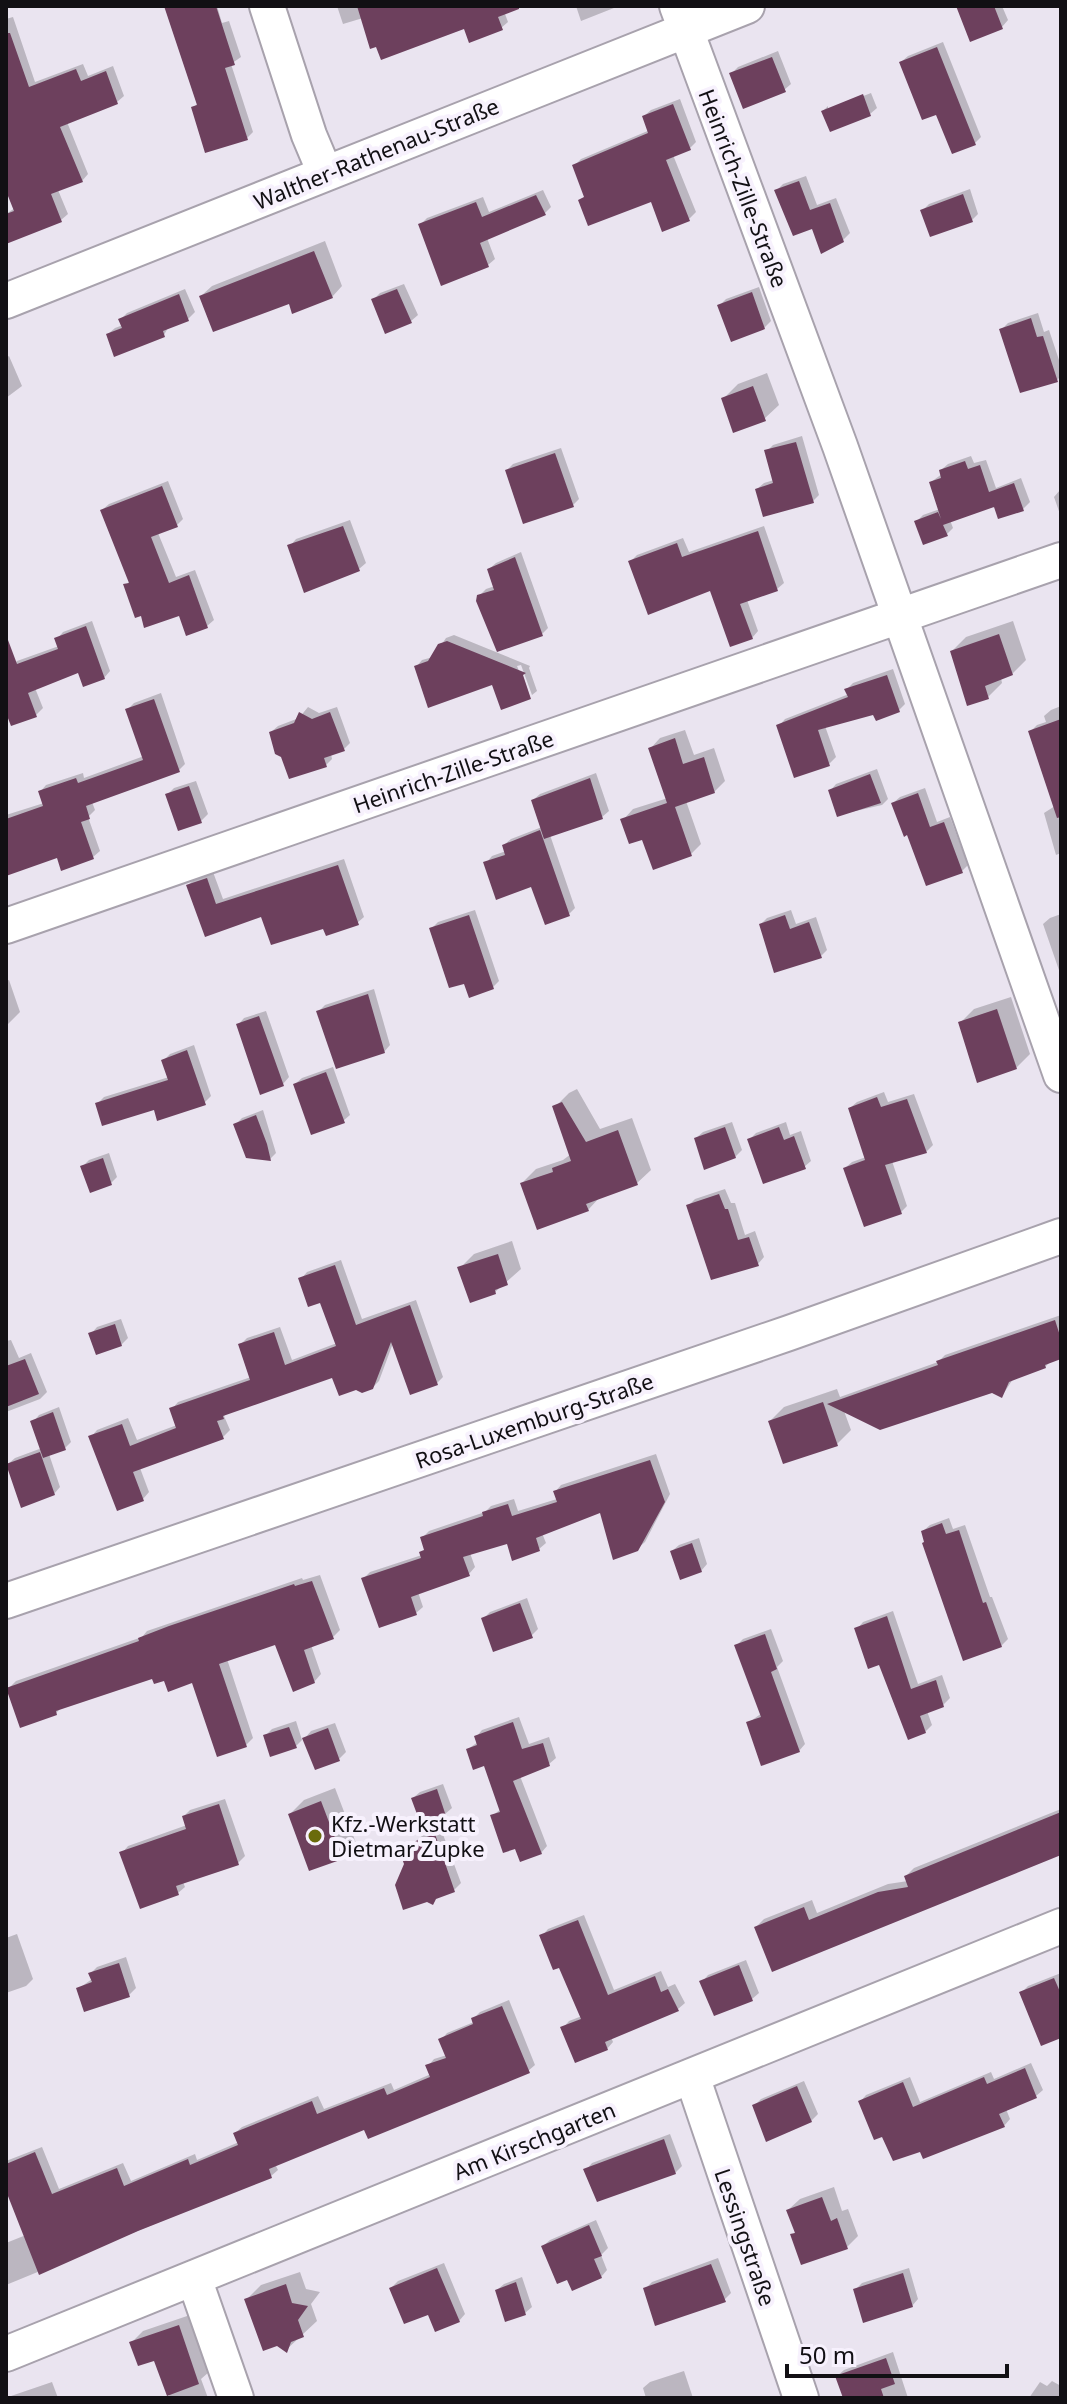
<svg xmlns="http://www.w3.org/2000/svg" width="1067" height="2404" viewBox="0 0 1067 2404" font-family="'Noto Sans',sans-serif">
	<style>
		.shadow { fill: #0003 }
		.building { fill: #6d405d }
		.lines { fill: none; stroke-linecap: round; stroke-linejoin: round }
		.minor-casing { stroke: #a8a2ad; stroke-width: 38 }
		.minor { stroke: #fff; stroke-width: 34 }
		.poi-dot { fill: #6a6b0b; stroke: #f7f1fd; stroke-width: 3 }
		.labels { text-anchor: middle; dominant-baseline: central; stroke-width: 8; stroke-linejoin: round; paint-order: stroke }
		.street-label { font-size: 22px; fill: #121014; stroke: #f7f1fd }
		.poi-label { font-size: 22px; fill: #121014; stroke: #f7f1fd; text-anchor: start }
	</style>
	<rect width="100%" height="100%" fill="#eae4f0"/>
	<!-- shadow -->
	<path class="shadow" d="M166 6H217L222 23 229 21 241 57 231 64 253 132 247 138 193 108 198 103Z
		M337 6H502L508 22 501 28 363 18 343 24Z
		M576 6H619L581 21Z
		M958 6H1002L1008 20 1002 27Z
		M13 17 35 82 83 64 88 76 113 66 124 96 117 102 67 122 88 174 82 181 58 190 68 214 61 220 6 225V214L15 208 6 182V19Z
		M943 42 981 137 975 143 937 113 901 62 908 56Z
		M778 51 791 84 784 90 731 74 738 67Z
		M871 93 877 108 870 114 823 111 828 106V110Z
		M680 99 696 142 690 148 673 155 696 212 689 219 664 229 652 199 586 195 574 166 581 159 650 130 644 116 651 110Z
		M806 176 817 205 836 198 850 233 843 240 813 226 776 191 783 184Z
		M970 189 978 214 972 220 923 210 929 204Z
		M543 190 551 207 544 214 487 238 495 259 488 265 420 225 427 218 483 197 489 212Z
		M325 241 342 286 332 297 290 301 201 296 212 286Z
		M404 284 418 315 411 321 386 331 373 300 380 293Z
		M759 287 771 321 764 328 719 306 726 299Z
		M185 289 195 312 188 319 169 326 164 335 108 334 115 328 123 325 121 319 127 313Z
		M1038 313 1044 332 1049 330 1061 366V376L1057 380 1001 330 1008 323Z
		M9 356 22 386 6 398V358Z
		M767 373 779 405 764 419 724 398 738 384Z
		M802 436 819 495 813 501 757 489 764 483 774 480 767 451 773 445Z
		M561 448 579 499 573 505 507 470 513 464Z
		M971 456 974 463 986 460 996 488 1021 478 1030 502 1023 509 995 503 950 520 953 528 947 534 916 522 923 515 940 509 931 482 942 474 941 470 948 464Z
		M168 481 183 519 176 526 158 533 176 577 195 570 214 620 207 626 180 613H142L126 585 130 581 102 510 109 504Z
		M1060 490H1061V517L1054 497Z
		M350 520 366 563 359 569 290 546 296 539Z
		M764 526 784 583 777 589 747 600 758 631 752 638 711 589 630 562 637 555 683 538 689 552Z
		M521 552 548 628 542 634 479 596 486 589 495 586 489 569 496 563Z
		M92 621 110 671 104 678 79 670 35 688 43 708 36 715 15 723 6 699 10 668 17 661 59 646 57 639 63 632Z
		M1013 621 1026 660 1012 674 1001 678 1002 683 988 697 952 651 966 637Z
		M454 635 530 666 529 668 537 691 532 695 521 665 517 666 530 697 502 707 493 683 429 705 416 667 422 660 433 657 446 638Z
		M893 669 905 704 899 710 874 713 825 726 836 757 829 764 779 726 785 719 849 694 847 689 853 683Z
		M161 693 185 764 179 770 92 802 95 810 88 817 100 851 93 857 58 856 6 874V815L44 803 40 792 46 785 83 773 84 778 144 756 128 709 134 703Z
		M1061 706V853L1056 855 1044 813 1055 806 1030 732 1037 725 1046 722 1044 716 1051 710Z
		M308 707 319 713 337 707 350 743 344 749 331 754 332 759 326 765 271 732 278 726 299 718Z
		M685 730 694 755 714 748 725 781 714 792 686 801 701 844 691 854 643 837 623 820 633 809 668 798 650 749 660 738Z
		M877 769 888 799 882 805 838 815 830 791 836 784Z
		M596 773 609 811 602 817 550 835 575 908 569 914 533 885 486 863 492 856 506 851 504 845 511 839 542 827 533 800 540 794Z
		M196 781 208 814 201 821 167 795 174 788Z
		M925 788 937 822 950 817 968 865 962 871 909 833 893 803 900 797Z
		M344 859 364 917 357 923 324 927 262 914 206 935 188 885 195 879 213 872 223 899Z
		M475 910 499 981 492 988 465 981 431 929 438 922Z
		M791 910 796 924 816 917 827 950 821 956 761 924 767 918Z
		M1061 914V976L1043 924 1050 918Z
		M9 980 20 1012 6 1026V981Z
		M374 989 390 1045 384 1052 318 1012 325 1005Z
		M1011 997 1030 1054 1016 1068 960 1023 974 1009Z
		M266 1011 289 1077 283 1084 238 1025 244 1018Z
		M194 1045 211 1096 204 1103 155 1108 97 1104 104 1097 169 1077 164 1060 170 1054Z
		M333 1067 350 1115 343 1121 295 1084 302 1078Z
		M577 1089 600 1129 632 1118 651 1170 636 1184 600 1197 588 1210 522 1183 536 1169 563 1160 571 1154 555 1107 569 1093Z
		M884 1092 888 1102 914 1094 933 1145 926 1152 892 1161 907 1206 901 1212 845 1168 852 1162 866 1157 850 1108 857 1102Z
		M263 1110 276 1153 270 1159 236 1124 242 1118Z
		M732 1122 742 1150 735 1157 696 1138 703 1132Z
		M786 1122 790 1135 801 1131 811 1161 804 1167 750 1139 756 1133Z
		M109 1153 117 1177 111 1183 82 1167 89 1160Z
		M725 1189 731 1203H735L745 1235 755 1231 764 1257 758 1264 689 1205 695 1199Z
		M512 1241 521 1269 495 1292 460 1268 474 1254Z
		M341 1260 362 1319 416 1300 443 1377 437 1383 393 1343 379 1381 372 1388 334 1376 227 1413 224 1416 230 1430 223 1437 140 1468 149 1492 143 1499 91 1437 97 1430 128 1418 137 1440 177 1425 172 1409 178 1402 251 1377 240 1345 247 1338 280 1327 292 1360 337 1343 321 1300 301 1279 307 1272Z
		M1061 1315V1357L1051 1361 1045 1367 1013 1379 1002 1396 992 1391 844 1411 851 1430 837 1444 770 1421 784 1407 837 1389 840 1397 938 1362 945 1355Z
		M121 1319 128 1338 121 1345 91 1334 97 1327Z
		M11 1340 19 1358 31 1353 47 1392 40 1399 6 1412V1341Z
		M59 1407 71 1442 65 1448 49 1454 60 1487 54 1494 8 1464 15 1458 42 1448 33 1422 39 1415Z
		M656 1454 670 1494 645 1542 637 1549 601 1511 542 1533 546 1543 539 1549 508 1542 470 1553 475 1567 469 1574 418 1592 423 1607 416 1613 364 1578 370 1572 422 1555 426 1548 422 1538 429 1531 485 1512 491 1506 514 1499 518 1511 557 1499 555 1492 561 1485Z
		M949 1518 953 1529 965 1525 990 1597H992L1008 1639 1001 1646 923 1531 930 1525Z
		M699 1538 707 1564 701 1571 672 1551 679 1545Z
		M320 1575 340 1630 333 1637 311 1645 321 1674 314 1682 277 1642 227 1659 253 1738 246 1745 194 1680 154 1677 62 1707 56 1713 8 1689 16 1681 142 1637 147 1631 302 1578 303 1580Z
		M527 1598 538 1629 531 1636 484 1618 490 1612Z
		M893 1611 918 1684 942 1675 950 1698 943 1705 927 1711 932 1725 925 1732 857 1629 863 1622Z
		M771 1629 783 1661 777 1667 805 1744 799 1751 748 1723 762 1713 737 1645 743 1639Z
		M519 1717 529 1744 549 1737 556 1758 549 1764 520 1776 547 1846 541 1853 516 1846 492 1816 501 1809 485 1764 468 1749 478 1742 476 1737 482 1730Z
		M296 1721 302 1740 296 1746 265 1736 272 1729Z
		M335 1723 346 1752 339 1759 316 1768 305 1738 311 1731Z
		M443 1784 452 1808 445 1814 413 1798 420 1792Z
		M335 1788 356 1843 342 1857 290 1814 304 1800Z
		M225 1799 245 1856 238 1863 183 1882 185 1887 178 1893 122 1853 128 1846 187 1825 184 1816 190 1810Z
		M1061 1809V1853L773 1970 756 1927 764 1919 812 1900 817 1913 888 1884 908 1881 906 1876 914 1868Z
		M441 1829 461 1883 454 1890 406 1864 402 1853 422 1836Z
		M584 1915 614 1990 661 1971 668 1987 675 1984 685 2003 678 2009 611 2037 613 2042 607 2049 563 2028 569 2021 582 2016 560 1965 542 1936 548 1929Z
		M17 1934 33 1979 26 1986 6 1993V1938Z
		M126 1957 136 1988 129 1995 85 2010 78 1989 92 1979 90 1974 97 1967Z
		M746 1960 759 1993 752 1999 702 1982 708 1975Z
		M1061 1973V2035L1021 1993 1028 1986Z
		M509 2000 535 2065 528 2071 365 2127 275 2164 278 2170 271 2176 6 2285V2243L26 2235 6 2186V2161L42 2147 59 2189 123 2163 131 2181 195 2154 197 2160 239 2142 235 2133 242 2127 318 2096 324 2109 391 2083 394 2090 431 2074 428 2066 434 2059 447 2055 441 2040 447 2033 474 2022 473 2019 480 2012Z
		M1031 2063 1043 2090 1036 2096 1006 2109 1010 2119 1004 2126 921 2149 883 2134 860 2102 866 2095 910 2077 920 2102 991 2072 994 2079Z
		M804 2081 818 2114 811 2121 754 2106 761 2099Z
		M670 2134 682 2166 675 2173 586 2170 592 2163Z
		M834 2187 842 2211 848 2209 858 2236 847 2247 793 2235 796 2231 788 2210 800 2199Z
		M596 2220 608 2248 601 2255 607 2270 601 2277 543 2246 550 2240Z
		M718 2258 731 2293 724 2300 645 2289 652 2282Z
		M444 2263 465 2314 459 2321 429 2312 391 2288 398 2281Z
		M909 2268 918 2299 912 2306 855 2290 862 2283Z
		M300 2272 306 2289 320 2292 311 2304 317 2321 286 2350 247 2299 261 2285Z
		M522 2277 532 2307 525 2313 497 2290 504 2284Z
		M190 2315 209 2372 201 2379 208 2398H170L156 2358 132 2342 143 2331Z
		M893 2352 908 2398H845L837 2376 844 2370Z
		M684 2371 693 2398H646L643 2388 650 2382Z
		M1052 2381 1061 2386V2398H1029L1040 2382 1047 2386Z
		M52 2382 58 2398H8L11 2396Z"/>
	<!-- building -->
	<path class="building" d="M164 6H216L235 65 225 68 248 140 205 153 191 107 197 105Z
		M357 6H519V9L498 17 503 30 469 43 464 29 381 60 376 47 370 49Z
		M956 6H994L1003 29 970 42Z
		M6 33H10L29 87 76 69 81 81 106 71 118 104 60 127 83 182 51 194 62 222 6 244V214L14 211 6 191Z
		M937 47 976 145 952 154 936 115 922 120 899 62Z
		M772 57 786 92 743 109 729 73Z
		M863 94 871 116 830 132 821 111Z
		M673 104 691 150 666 160 690 221 662 232 651 202 588 226 578 200 584 197 572 165 648 133 642 116Z
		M799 181 810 210 830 203 844 242 821 254 812 229 793 236 774 190Z
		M963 194 973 222 930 237 920 210Z
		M536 195 546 215 480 243 489 267 441 286 418 224 476 202 482 217Z
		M314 251 333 298 292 314 289 304 213 332 199 296Z
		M397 289 412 323 385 334 371 299Z
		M752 292 765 329 731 342 717 305Z
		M179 294 189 321 163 331 165 337 114 357 106 334 122 328 118 319Z
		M1031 318 1037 337 1043 336 1058 382 1020 393 999 329Z
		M753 386 766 421 733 433 721 398Z
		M796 442 814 503 763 517 755 489 773 483 764 450Z
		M555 453 574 507 523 524 505 470Z
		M965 461 968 469 980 465 994 507 943 525 948 536 923 545 914 521 938 512 941 519 929 482 941 478 939 470Z
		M1014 483 1024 511 998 519 989 492Z
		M162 486 178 527 151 537 169 583 189 575 208 628 186 636 179 616 144 628 141 616 135 618 123 584 129 583 100 510Z
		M343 526 360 571 304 593 287 545Z
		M758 531 778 591 740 604 753 639 730 647 710 591 648 615 628 561 677 543 682 557Z
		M515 557 543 636 497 652 476 601 477 595 494 590 487 569Z
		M86 626 105 679 83 687 78 673 28 693 37 717 11 726 6 713V640H8L17 664 58 649 54 638Z
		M999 634 1013 675 985 686 989 699 967 706 950 651Z
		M447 641 526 673 523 675 531 699 501 710 492 685 428 708 414 666 428 661 438 644Z
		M887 675 900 712 876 721 873 715 818 730 830 766 794 778 776 725 848 697 844 689Z
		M154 699 180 772 86 806 90 819 81 822 94 859 61 871 57 858 6 876V819L43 806 38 791 76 778 78 783 143 760 125 709Z
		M299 712 312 719 330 712 345 751 324 758 327 767 289 779 281 757 275 754 269 732 294 723Z
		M1061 719V817L1057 818 1028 731Z
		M675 738 683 764 704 757 715 793 675 807 692 856 653 870 642 840 629 844 620 819 667 803 648 748Z
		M870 774 881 803 837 817 828 790Z
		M590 778 603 819 544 839 531 800Z
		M189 786 202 823 178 831 165 794Z
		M918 793 930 827 944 822 963 873 926 886 907 835 904 837 891 803Z
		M540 830 570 916 545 925 531 887 496 900 483 862 505 855 502 845Z
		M338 865 359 925 326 936 323 929 271 945 261 917 205 937 186 885 207 878 216 904Z
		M469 915 494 989 469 998 464 984 449 988 429 928Z
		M785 915 790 929 809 922 822 958 774 973 759 924Z
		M368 994 385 1053 336 1069 316 1011Z
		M997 1009 1017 1069 977 1083 958 1022Z
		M259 1016 284 1086 260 1095 236 1024Z
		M187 1050 206 1105 157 1121 154 1110 102 1126 95 1103 168 1080 161 1060Z
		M326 1072 345 1123 311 1135 293 1084Z
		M877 1097 881 1107 907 1099 927 1153 885 1165 902 1214 864 1227 843 1168 865 1160 848 1108Z
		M562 1102 586 1142 618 1130 638 1185 586 1204 589 1211 537 1230 520 1183 553 1172 552 1168 571 1161 552 1106Z
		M256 1115 267 1144 271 1161 246 1158 233 1124Z
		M725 1127 736 1158 704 1170 694 1138Z
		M779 1127 784 1140 794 1136 806 1169 763 1184 747 1139Z
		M103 1158 112 1185 90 1193 80 1166Z
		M719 1194 725 1209H728L738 1240 749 1237 759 1266 711 1280 686 1205Z
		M498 1254 508 1285 495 1290 496 1294 470 1303 457 1267Z
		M335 1265 356 1325 410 1305 438 1385 410 1395 391 1342 373 1389 362 1393 356 1390 339 1396 332 1378 223 1416 224 1419 217 1421 224 1439 133 1472 144 1501 117 1511 88 1436 122 1424 130 1446 176 1428 169 1408 250 1380 238 1344 274 1332 285 1365 336 1346 320 1303 308 1307 298 1278Z
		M1055 1320 1061 1339V1359L1045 1365 1046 1368 1009 1382 1002 1398 992 1393 880 1430 827 1404 938 1365 936 1361Z
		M115 1324 122 1346 96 1355 88 1333Z
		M25 1359 39 1394 6 1407V1366Z
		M823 1402 838 1446 783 1464 768 1421Z
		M53 1412 66 1450 43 1458 30 1421Z
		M40 1452 55 1495 21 1508 6 1464Z
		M650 1460 665 1502 638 1551 613 1560 600 1513 536 1538 540 1551 512 1561 507 1544 463 1557 470 1576 411 1597 417 1615 379 1628 361 1578 421 1558 419 1552 424 1550 420 1537 483 1516 482 1512 508 1504 512 1516 557 1502 553 1491Z
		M942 1523 946 1534 959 1530 983 1603 986 1602 1002 1647 963 1661 922 1543 924 1542 921 1531Z
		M692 1543 702 1572 680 1580 670 1551Z
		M312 1581 334 1639 304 1650 315 1683 293 1692 275 1645 219 1664 247 1747 217 1757 192 1683 168 1692 164 1681 154 1684 152 1679 56 1711 57 1715 20 1728 6 1688 139 1641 138 1638 169 1626 294 1584 295 1586Z
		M520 1603 533 1638 493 1652 481 1618Z
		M887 1616 911 1689 936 1680 944 1707 920 1716 926 1733 908 1740 879 1665 868 1669 854 1628Z
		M765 1634 777 1669 771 1672 800 1752 761 1766 746 1722 761 1717 734 1645Z
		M513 1722 522 1749 543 1743 550 1766 513 1781 542 1854 520 1862 515 1849 503 1853 490 1815 500 1812 484 1766 473 1770 466 1749 477 1745 474 1736Z
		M289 1727 297 1748 270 1757 263 1735Z
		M328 1728 340 1761 315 1770 302 1738Z
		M437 1789 446 1816 421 1825 411 1798Z
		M321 1801 343 1859 309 1871 288 1814Z
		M219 1804 239 1865 176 1886 179 1895 140 1909 119 1852 186 1829 182 1816Z
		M1061 1812V1855L772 1972 754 1927 804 1907 809 1920 878 1892 908 1887 904 1876Z
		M435 1834 455 1892 436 1899 433 1905 427 1902 403 1910 395 1885 404 1864 400 1853 412 1849 413 1842Z
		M578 1920 608 1995 655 1976 661 1992 668 1989 679 2011 605 2042 608 2050 575 2063 560 2027 581 2019 559 1968 553 1970 539 1935Z
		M119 1963 130 1997 84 2012 76 1988 92 1982 88 1973Z
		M739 1965 753 2001 714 2016 699 1981Z
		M1054 1978 1061 1994V2038L1041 2046 1019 1992Z
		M502 2006 530 2073 368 2139 364 2130 269 2169 272 2178 138 2231 39 2275 6 2191V2164L35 2152 52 2194 117 2168 124 2186 188 2159 190 2165 238 2145 233 2133 312 2101 317 2114 384 2088 387 2095 430 2077 425 2065 446 2058 438 2039 473 2024 471 2018Z
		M1025 2068 1037 2098 999 2114 1005 2127 923 2159 920 2152 893 2161 882 2137 874 2140 858 2101 903 2082 913 2107 984 2077 987 2084Z
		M797 2086 812 2122 766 2142 752 2105Z
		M664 2139 676 2174 597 2202 583 2169Z
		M822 2197 831 2221 837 2218 848 2249 801 2265 790 2234 795 2233 786 2210Z
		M589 2225 602 2256 594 2259 602 2278 572 2291 567 2280 557 2284 541 2246Z
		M711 2264 726 2302 655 2326 643 2288Z
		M437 2268 460 2322 435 2332 428 2315 404 2324 389 2288Z
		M903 2273 913 2307 863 2323 853 2289Z
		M516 2282 526 2315 505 2322 495 2290Z
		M286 2284 292 2303 308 2306 298 2320 304 2337 291 2342 287 2353 277 2346 263 2351 244 2299Z
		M179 2325 199 2384 167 2396 154 2361 138 2366 129 2342Z
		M886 2358 895 2384 881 2389 884 2398H843L835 2376Z"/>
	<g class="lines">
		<!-- minor casing -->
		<g class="minor-casing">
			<path id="minor" d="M267 6 309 135 325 173
				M677 6 840 446 1061 1075
				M6 301 747 6
				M6 926 1061 560
				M6 1601 789 1333 1061 1236
				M692 2076 801 2398
				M194 2278 236 2398
				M6 2354 1061 1926"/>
		</g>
		<!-- minor -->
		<use href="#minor" class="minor"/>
	</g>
	<!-- markers -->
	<circle class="poi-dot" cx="315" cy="1836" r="8"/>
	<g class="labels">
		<!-- street labels -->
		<g class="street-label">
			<text transform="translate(376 153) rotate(-22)">Walther-Rathenau-Straße</text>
			<text transform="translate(744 188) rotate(69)">Heinrich-Zille-Straße</text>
			<text transform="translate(453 771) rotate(-19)">Heinrich-Zille-Straße</text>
			<text transform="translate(534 1420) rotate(-19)">Rosa-Luxemburg-Straße</text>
			<text transform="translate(534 2140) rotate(-22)">Am Kirschgarten</text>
			<text transform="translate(746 2237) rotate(71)">Lessingstraße</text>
		</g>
		<!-- poi labels -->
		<g class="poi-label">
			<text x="331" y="1823">Kfz.-Werkstatt<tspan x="331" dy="25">Dietmar Zupke</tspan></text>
		</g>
	</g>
	<!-- border -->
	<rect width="1067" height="2404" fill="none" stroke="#121014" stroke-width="16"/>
	<!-- scale -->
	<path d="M787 2364v12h220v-12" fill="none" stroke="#121014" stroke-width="4"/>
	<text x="799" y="2364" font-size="24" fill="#121014" stroke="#f7f1fd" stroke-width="6" paint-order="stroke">50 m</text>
</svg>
